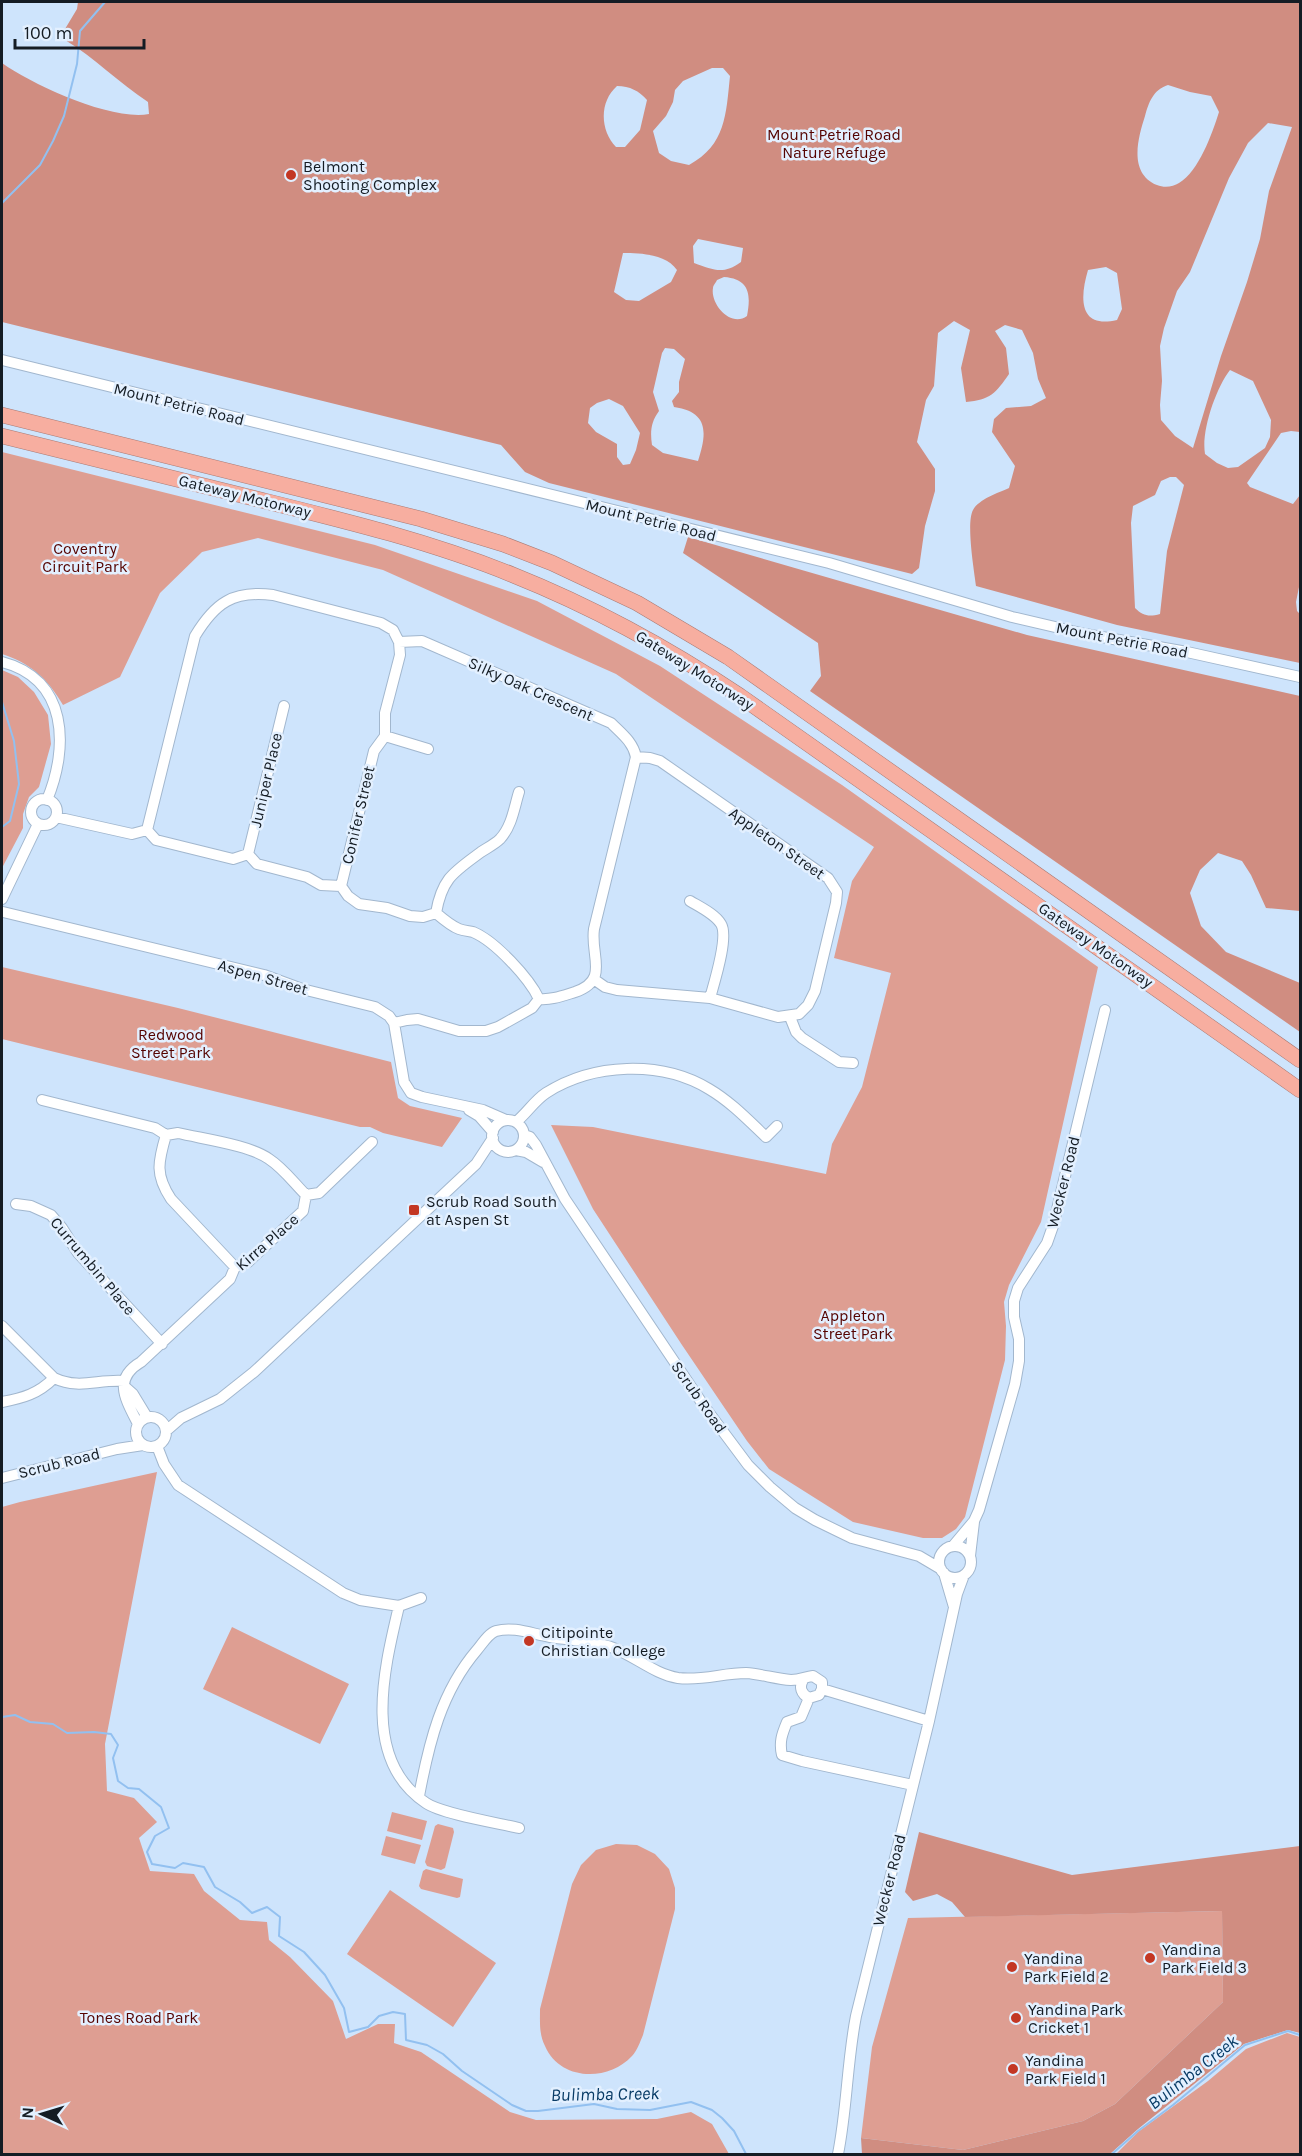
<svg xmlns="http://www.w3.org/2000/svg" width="1302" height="2156" viewBox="0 0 1302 2156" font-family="Karla,sans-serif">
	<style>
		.green { fill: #de9e92 }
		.forest { fill: #d08d81; fill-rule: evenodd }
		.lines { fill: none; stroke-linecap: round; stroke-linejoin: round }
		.stream { stroke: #92c0f0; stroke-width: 2 }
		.minor-casing { stroke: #a2b7ce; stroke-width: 12 }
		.highway-casing { stroke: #a87b75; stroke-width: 16 }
		.minor { stroke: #fff; stroke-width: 10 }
		.highway { stroke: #f7aea0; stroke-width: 15 }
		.poi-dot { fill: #c33724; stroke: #e3f0ff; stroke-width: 2 }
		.labels { text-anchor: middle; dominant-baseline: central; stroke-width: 5; stroke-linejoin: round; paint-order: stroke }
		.park-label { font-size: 16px; fill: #550300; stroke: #e3f0ff }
		.poi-label { font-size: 16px; fill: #141c24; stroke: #e3f0ff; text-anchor: start }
		.street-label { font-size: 16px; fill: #141c24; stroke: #e3f0ff }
		.water-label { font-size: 18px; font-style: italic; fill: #083b66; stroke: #e3f0ff }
	</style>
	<rect width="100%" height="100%" fill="#cee4fc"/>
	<!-- green -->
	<path class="green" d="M2 452 375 545 537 601 660 666 842 785 1098 967 1041 1222 1009 1285 1004 1302 1006 1326 1005 1360 965 1517 956 1529 942 1538H923L853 1522 769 1469 747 1441 682 1345 593 1209 551 1125 593 1127 826 1174 832 1144 862 1087 891 973 834 958 852 881 874 847 616 674 383 570 258 538 202 552 160 593 120 677 63 705C48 679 30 663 2 654Z
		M2 670 18 677 34 692 48 715 51 744 39 787 29 797 23 814V828L2 868Z
		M2 967 178 1008 391 1062 398 1098 410 1106 462 1118 442 1147 383 1133 370 1127H360L2 1039Z
		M157 1472 105 1744 107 1791 134 1798 157 1822 139 1838 150 1871 194 1874 204 1891 240 1920 267 1922 269 1940 290 1957 333 2001 346 2039 378 2024H395L394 2043 421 2052 510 2112 536 2120 657 2119 691 2112 712 2124 729 2154H2V1507L20 1502Z
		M232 1627 349 1684 320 1744 203 1689Z
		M392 1812 427 1821 422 1840 387 1831Z
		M438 1824 453 1828 454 1832 445 1868 441 1870 427 1866 425 1862 435 1826Z
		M386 1836 421 1845 415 1864 381 1855Z
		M616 1844 637 1845 655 1854 669 1869 675 1888V1909L643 2035C640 2042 637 2051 632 2056 608 2082 560 2081 545 2046 539 2034 540 2023 540 2009L572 1884 581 1865 596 1850Z
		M426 1869 463 1879 460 1897 457 1898 421 1889 419 1886 423 1871Z
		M390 1890 496 1963 453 2027 347 1954Z
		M1222 1911 1223 2002 1115 2104 1083 2121 963 2150 861 2138 872 2047 908 1918Z
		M1287 2033 1300 2037V2154H1116L1138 2132 1208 2081 1246 2049Z"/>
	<!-- forest -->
	<path class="forest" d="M78 2H1300V432L1291 431 1281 433 1247 483 1250 487 1293 504 1300 495V582L1296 602 1297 611 1300 614V663L1117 625 976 586C974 570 966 523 973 510 979 499 998 493 1009 488L1015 466 992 432 994 419 1006 408 1031 406 1046 398 1038 379 1033 353 1022 330 1005 325 995 331 1006 348 1009 374C996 393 990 400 966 402L961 368 970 330 954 321 938 333 934 386 926 400 917 442 935 469V491L925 526 919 568 912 574 549 483 525 472 501 445 2 322V63C33 85 111 121 149 114L148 102C119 83 95 58 65 40V29L77 9ZM712 68H723L730 76C726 114 726 145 689 165L671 161 659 153 653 131 666 116 673 102 675 90 683 81ZM1168 85 1190 92 1211 96 1219 112C1212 134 1199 171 1179 183 1173 187 1164 188 1157 185 1128 173 1138 138 1145 116 1149 102 1153 90 1168 85ZM617 86C630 86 639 91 647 100L640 130 625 147H616C600 130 599 102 617 86ZM1268 123 1292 127 1269 191 1260 239 1247 282 1221 356 1193 448 1175 436 1161 420 1160 405 1162 381 1160 346 1164 328 1177 291 1190 272 1229 178 1248 143ZM698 239 743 248 741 262C723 275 714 270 694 263L693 246ZM623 253C640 253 666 254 677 270L671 282 639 301 626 300 614 292ZM1106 267 1117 273 1122 309 1117 320C1078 329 1080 297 1088 270ZM724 277C750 279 751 295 747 316 731 328 710 304 713 288 713 285 716 283 717 280ZM665 348 674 349 685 359 679 382V392L672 401 674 407C709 412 707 433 698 461L663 453 652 445C650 431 651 422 659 411L653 392 662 353ZM1230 370 1253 381 1271 420 1270 437 1265 448 1238 467 1228 468 1217 463 1205 454C1201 431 1216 388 1230 370ZM609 399 623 406 640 433 636 450 630 464 623 465 617 457V444L596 432 588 423 590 408 597 403ZM1170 477H1176L1184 485 1167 551 1160 614C1149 617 1143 616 1135 608L1131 523 1133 506 1155 495 1161 481Z
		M688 537 1027 635 1300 696V911L1266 908 1251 875 1242 861 1218 853 1200 870 1190 893 1201 926 1226 952 1300 983V1032L810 691 821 676 818 643 683 553Z
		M919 1832 1072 1875 1300 1846V2033L1288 2030 1244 2044 1138 2129 1110 2154H862L861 2138 963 2150 1083 2121 1115 2104 1223 2002 1222 1911 965 1917 952 1902 937 1894 913 1901 905 1892Z"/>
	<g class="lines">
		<!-- stream -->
		<path class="stream" d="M2 203 40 165 53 141 64 116 77 64 80 31 105 2
			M2 702 14 741 19 784 10 821 2 827
			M2 1717 15 1715 30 1722 53 1724 67 1733 94 1732 111 1734 118 1745 113 1758 118 1781 128 1788 139 1789 161 1807 169 1828 155 1836 147 1852 152 1864 175 1868 183 1863 204 1867 215 1887 240 1902 252 1913 267 1907 280 1917 279 1936 304 1952 325 1975 344 2008 349 2032 368 2027 379 2016 393 2012 405 2014 406 2040 427 2045 443 2054 462 2071 512 2105 526 2111H538L594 2104 617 2109 650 2110 691 2102 712 2110 722 2118 734 2131 746 2154
			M1112 2154 1138 2131 1173 2105 1245 2045 1288 2031 1300 2035"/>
		<!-- minor casing -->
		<g class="minor-casing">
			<path id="minor" d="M2 360 829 563 1012 617 1085 634 1187 652 1300 677
				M2 662C68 679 69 747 47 800
				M385 736 428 749
				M31 812a13 13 0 1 1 26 0a13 13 0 1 1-26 0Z
				M56 817 132 834 147 830 156 840 233 859 248 854 257 864 307 877 321 885 341 886 348 896 359 904 387 908 410 916 423 917 436 913C443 919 451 926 459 929 464 931 469 931 473 932 495 941 529 978 539 999
				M147 830 195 636C215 603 233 590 273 595L381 623 393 630 399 642 422 641 611 723C622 734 633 742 636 757L594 929C590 956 610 980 575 992 562 996 552 1000 539 999L532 1008 498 1027 486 1031H459L418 1019 407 1020 394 1023
				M248 854 284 706
				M341 886 374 751 385 736V713L400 655 399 642
				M2 899 38 824
				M690 901C700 907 715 914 721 924 729 937 714 983 710 998
				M3 912 264 975 302 989 375 1007 389 1016 394 1023 404 1082 411 1093 422 1097 483 1110 506 1120
				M436 913C442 878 454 872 481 852 487 848 495 844 500 839 512 826 514 808 519 792
				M595 980 605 987 617 990 710 998 778 1017 799 1014 808 1005 815 991 836 903 837 892 828 878 660 761 650 758 636 757
				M790 1017 796 1032 802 1038 839 1062 853 1063
				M42 1100 155 1128 166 1135 178 1133C203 1139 250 1145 269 1159 283 1168 294 1183 306 1195L303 1211 248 1262 235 1267 230 1279 141 1362C112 1379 126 1400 138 1424
				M469 1110 479 1116 493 1132
				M492 1136a16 16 0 1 1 32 0a16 16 0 1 1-32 0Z
				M516 1122C527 1113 534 1101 546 1093 593 1063 661 1060 709 1089 731 1102 748 1120 766 1137L777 1126
				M166 1135C158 1162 155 1175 171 1199L235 1267
				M524 1135 530 1137 536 1145 565 1199 704 1406 748 1465 770 1487 795 1508 815 1520 852 1538 919 1556 941 1569
				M516 1150 526 1152 543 1162
				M306 1195 319 1193 372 1142
				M16 1204 31 1206 51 1215 62 1228 78 1253 162 1344
				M2 1326 54 1378C80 1390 97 1379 124 1381
				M124 1386 133 1394 147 1417
				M2 1402C23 1398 38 1394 54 1378
				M136 1432a15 15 0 1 1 30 0a15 15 0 1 1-30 0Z
				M166 1431 181 1418 220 1399 254 1372 476 1164 493 1138
				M157 1446 164 1464 178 1485 343 1593 360 1600 399 1606 421 1598
				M2 1478 117 1449 143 1445
				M953 1546 974 1521 979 1510 1015 1384 1019 1361V1339L1014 1317V1301L1018 1288 1047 1243 1053 1226 1105 1010
				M939 1562a16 16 0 1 1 32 0a16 16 0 1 1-32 0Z
				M970 1556 974 1522
				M944 1573 954 1607
				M399 1606C384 1669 361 1760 426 1803 442 1814 498 1823 519 1828
				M822 1689 929 1721
				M809 1698 801 1717 787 1722C782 1734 779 1742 782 1755L802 1761 913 1785
				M419 1796C429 1743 441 1692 477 1650 482 1644 489 1633 496 1631 514 1626 532 1634 550 1637 569 1640 590 1641 608 1646 633 1654 653 1674 678 1678 702 1681 723 1673 746 1673 761 1674 776 1679 791 1680 800 1680 805 1677 813 1676L822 1682V1689L819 1695 809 1698C801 1694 799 1687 803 1680
				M838 2154C847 2109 847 2062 856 2016L929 1721 957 1594 964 1575"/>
		</g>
		<!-- highway casing -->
		<g class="highway-casing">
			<path id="highway" d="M2 415 421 519 503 544 552 563 637 603 728 657 1300 1060
				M2 436C88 457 174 479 261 500 346 521 432 542 513 575 593 607 668 648 740 696L1300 1090"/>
		</g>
		<!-- minor -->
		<use href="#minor" class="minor"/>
		<!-- highway -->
		<use href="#highway" class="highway"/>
	</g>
	<!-- markers -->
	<g class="poi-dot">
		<circle cx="291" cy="175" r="6"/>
		<rect x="408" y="1204" width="12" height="12" rx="3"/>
		<circle cx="529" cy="1641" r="6"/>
		<circle cx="1150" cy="1958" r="6"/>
		<circle cx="1012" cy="1967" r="6"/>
		<circle cx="1016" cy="2018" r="6"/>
		<circle cx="1013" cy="2069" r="6"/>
	</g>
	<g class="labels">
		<!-- park labels -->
		<g class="park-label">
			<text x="834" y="134">Mount Petrie Road<tspan x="834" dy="18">Nature Refuge</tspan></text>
			<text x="85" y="548">Coventry<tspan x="85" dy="18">Circuit Park</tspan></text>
			<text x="171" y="1034">Redwood<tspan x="171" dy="18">Street Park</tspan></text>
			<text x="853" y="1315">Appleton<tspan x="853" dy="18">Street Park</tspan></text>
			<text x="139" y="2017">Tones Road Park</text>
		</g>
		<!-- poi labels -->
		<g class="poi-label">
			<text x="303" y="166">Belmont<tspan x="303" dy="18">Shooting Complex</tspan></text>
			<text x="426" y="1201">Scrub Road South<tspan x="426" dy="18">at Aspen St</tspan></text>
			<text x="541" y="1632">Citipointe<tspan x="541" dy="18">Christian College</tspan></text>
			<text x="1162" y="1949">Yandina<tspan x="1162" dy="18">Park Field 3</tspan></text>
			<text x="1024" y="1958">Yandina<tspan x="1024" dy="18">Park Field 2</tspan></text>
			<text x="1028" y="2009">Yandina Park<tspan x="1028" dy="18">Cricket 1</tspan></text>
			<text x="1025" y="2060">Yandina<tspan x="1025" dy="18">Park Field 1</tspan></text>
		</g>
		<!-- street labels -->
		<g class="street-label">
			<text transform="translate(179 404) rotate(14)">Mount Petrie Road</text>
			<text transform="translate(245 496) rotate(14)">Gateway Motorway</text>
			<text transform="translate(651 520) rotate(14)">Mount Petrie Road</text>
			<text transform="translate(1122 640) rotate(11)">Mount Petrie Road</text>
			<text transform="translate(695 670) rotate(32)">Gateway Motorway</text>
			<text transform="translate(531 689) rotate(24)">Silky Oak Crescent</text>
			<text transform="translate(266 780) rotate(-77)">Juniper Place</text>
			<text transform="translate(358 815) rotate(-77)">Conifer Street</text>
			<text transform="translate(777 843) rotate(35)">Appleton Street</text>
			<text transform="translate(1096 945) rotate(35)">Gateway Motorway</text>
			<text transform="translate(263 977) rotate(16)">Aspen Street</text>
			<text transform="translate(1063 1182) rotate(-76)">Wecker Road</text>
			<text transform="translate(267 1242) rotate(-41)">Kirra Place</text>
			<text transform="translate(93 1266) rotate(50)">Currumbin Place</text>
			<text transform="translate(699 1397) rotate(55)">Scrub Road</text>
			<text transform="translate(59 1463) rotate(-14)">Scrub Road</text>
			<text transform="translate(889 1880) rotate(-76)">Wecker Road</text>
		</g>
		<!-- water labels -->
		<g class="water-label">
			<text transform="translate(1193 2072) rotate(-38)">Bulimba Creek</text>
			<text transform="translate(605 2094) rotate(-1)">Bulimba Creek</text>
		</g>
	</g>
	<!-- border -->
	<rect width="1302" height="2156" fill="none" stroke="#141c24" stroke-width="6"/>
	<!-- north arrow -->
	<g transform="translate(42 2114) rotate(274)" stroke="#e3f0ff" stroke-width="4.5" paint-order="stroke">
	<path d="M0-4.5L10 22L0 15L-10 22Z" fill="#141c24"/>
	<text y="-9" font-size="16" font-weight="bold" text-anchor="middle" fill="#141c24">N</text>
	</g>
	<!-- scale -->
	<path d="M15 39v9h129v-9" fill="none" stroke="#141c24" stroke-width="3"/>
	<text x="24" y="39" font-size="18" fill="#141c24" stroke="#e3f0ff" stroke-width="4.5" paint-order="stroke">100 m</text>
</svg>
